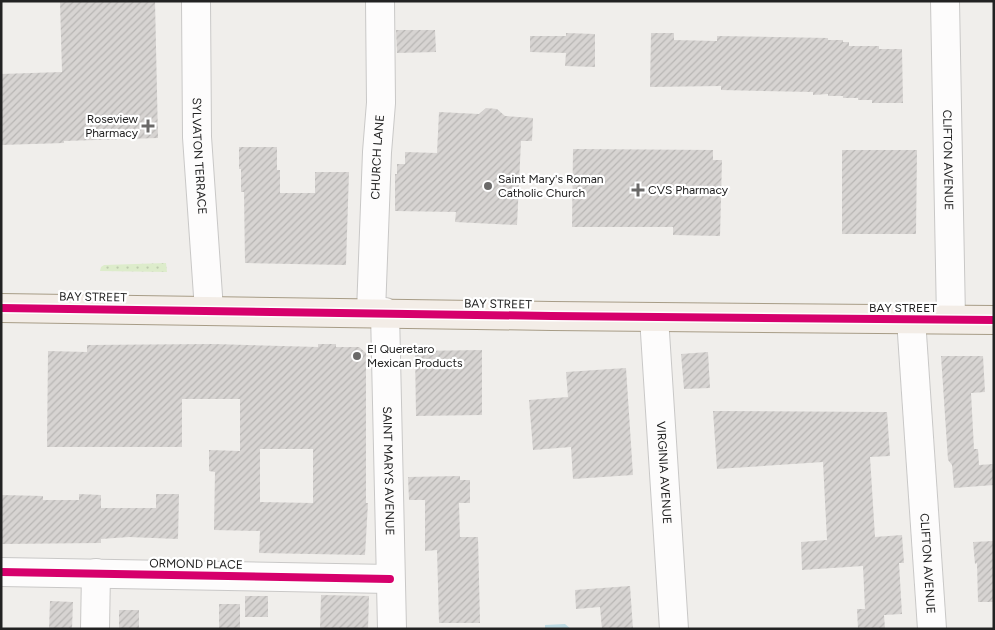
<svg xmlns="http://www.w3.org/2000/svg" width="995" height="630" viewBox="0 0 995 630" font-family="Figtree,sans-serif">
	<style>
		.grass { fill: url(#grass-dots) }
		.water { fill: url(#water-waves) }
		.building { fill: url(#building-hatch); fill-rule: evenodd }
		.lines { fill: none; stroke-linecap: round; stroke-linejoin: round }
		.minor-casing { stroke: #c9c8c7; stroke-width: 30 }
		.major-casing { stroke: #a79c86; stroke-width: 30 }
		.minor { stroke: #fdfcfc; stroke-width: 28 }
		.major { stroke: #f3ede7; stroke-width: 28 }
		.cycleway-casing { stroke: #fff; stroke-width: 11 }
		.cycleway { stroke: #d6006c; stroke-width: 8 }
		.poi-dot { fill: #6a6968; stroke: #fff; stroke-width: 2 }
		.labels { text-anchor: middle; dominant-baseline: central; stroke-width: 4.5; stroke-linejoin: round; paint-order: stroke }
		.poi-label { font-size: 12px; fill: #222; stroke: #fff; text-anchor: start }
		.street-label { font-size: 12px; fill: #222; stroke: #fff }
	</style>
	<defs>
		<pattern id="grass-dots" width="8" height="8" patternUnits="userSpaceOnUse" patternTransform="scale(1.25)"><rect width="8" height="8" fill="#ddeccb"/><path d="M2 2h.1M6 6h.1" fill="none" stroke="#bdcaae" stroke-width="1.8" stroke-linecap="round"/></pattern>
		<pattern id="water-waves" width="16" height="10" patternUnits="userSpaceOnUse" patternTransform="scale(1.25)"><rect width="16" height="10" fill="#bfdbe3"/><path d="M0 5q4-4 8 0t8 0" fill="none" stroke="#a4bcc2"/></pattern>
		<pattern id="building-hatch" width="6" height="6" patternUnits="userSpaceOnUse" patternTransform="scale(1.25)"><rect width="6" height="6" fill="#d7d4d2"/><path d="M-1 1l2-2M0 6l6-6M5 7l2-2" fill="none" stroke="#b8b6b4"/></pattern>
	</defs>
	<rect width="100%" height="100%" fill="#f0eeeb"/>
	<!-- grass -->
	<path class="grass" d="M166 263 167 272 100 271 101 267 104 265Z"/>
	<!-- water -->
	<path class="water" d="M565 624 571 629H545V625Z"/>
	<!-- building -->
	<path class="building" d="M60 1H155L158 138 64 141V143L1 145V74L62 72Z
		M396 30H435L436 52 397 53Z
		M566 33 595 34V67L565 66 566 53 530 52V36H566Z
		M651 33H674V40L717 41V36L828 38V40H843V42H849V46H879V49H902L903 103H872V100H858V98H843V96H828V94L813 95V92L721 90V86L650 87Z
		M486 108 497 109 505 116 533 118 532 141H521L517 225 455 222 456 212 395 211V174H397V164H405V152L437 153 439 112 479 114Z
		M239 147H277V170H280V193H315V172H349L346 265 245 263 244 192H241V169H239Z
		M573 149 713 150V160H722L720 236 673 235V227H572Z
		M842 150H917L916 234H842Z
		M213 344 318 347V344H336V347H359L366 353V503H368L365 555 259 553 260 531 214 530 215 472 209 471V450L240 451V399H182V447H47L48 351 87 352V345ZM260 449H313V503L260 502Z
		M482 350V415L416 416 415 351Z
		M708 352 710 388 684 389 681 354Z
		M941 356H983L985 392 971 393 974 449H978L979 465 994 464V485L954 488 952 465 948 460Z
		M626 368 633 475 573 479 571 447 533 450 529 400 568 397 566 372Z
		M713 411 887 412 890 456 870 457 875 537 902 535 904 563H899L902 614 884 615 885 629H858L857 609H865L863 566 802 570 801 542 827 540 823 462 717 469Z
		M460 476V480H470V503H459L460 537H478L480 623H439L437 550 425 551V500H409L408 477Z
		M79 494 101 495V508H156V494H179L178 539 129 537 101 539V543L1 544V495L43 496V500H79Z
		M994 541V602H978L977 563 975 564 973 542Z
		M630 586 633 629H602L600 607 576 609 575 590Z
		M321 595 369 596 368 629H320Z
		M245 596H268V617H245Z
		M50 601 73 602 72 629H49Z
		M219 604H240V629H219Z
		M119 610H139V629H119Z"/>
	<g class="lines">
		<!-- minor casing -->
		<g class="minor-casing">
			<g id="minor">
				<path id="s1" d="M196 1 197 137 209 310"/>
				<path id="s2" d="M945 1 951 319"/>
				<path id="s3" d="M371 312 377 152 381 103 380 1"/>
				<path id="s4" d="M385 312 392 629"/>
				<path id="s5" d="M654 317 674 629"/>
				<path id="s6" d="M911 319 932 629"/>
				<path d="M1 572 390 579"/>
				<path d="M95 629 96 573"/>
			</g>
		</g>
		<!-- major casing -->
		<g class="major-casing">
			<path id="major" d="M1 308 552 316 994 320"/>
		</g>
		<!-- minor -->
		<use href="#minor" class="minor"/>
		<!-- major -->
		<use href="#major" class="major"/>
		<!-- cycleway casing -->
		<g class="cycleway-casing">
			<path id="cycleway" d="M1 308 552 316 994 320
				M1 572 390 579"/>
		</g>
		<!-- cycleway -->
		<use href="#cycleway" class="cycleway"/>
	</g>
	<!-- markers -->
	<g class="poi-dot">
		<path d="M145.5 118.5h5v5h5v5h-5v5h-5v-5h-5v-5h5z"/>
		<circle cx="488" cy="186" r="5"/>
		<path d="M635.5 182.5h5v5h5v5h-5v5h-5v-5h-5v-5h5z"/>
		<circle cx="357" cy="356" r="5"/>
	</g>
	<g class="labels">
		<!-- poi labels -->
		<g class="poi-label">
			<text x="138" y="119" text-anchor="end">Roseview<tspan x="138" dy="14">Pharmacy</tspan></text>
			<text x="498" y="179">Saint Mary's Roman<tspan x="498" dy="14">Catholic Church</tspan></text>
			<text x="648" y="190">CVS Pharmacy</text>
			<text x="367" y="349">El Queretaro<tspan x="367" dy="14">Mexican Products</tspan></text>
		</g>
		<!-- street labels -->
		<g class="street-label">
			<text stroke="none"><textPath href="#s1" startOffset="155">SYLVATON TERRACE</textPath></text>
			<text stroke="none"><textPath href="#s3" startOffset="155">CHURCH LANE</textPath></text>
			<text stroke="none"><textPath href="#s2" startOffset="159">CLIFTON AVENUE</textPath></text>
			<text transform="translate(93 297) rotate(1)">BAY STREET</text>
			<text transform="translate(498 304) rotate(1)">BAY STREET</text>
			<text x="903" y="308">BAY STREET</text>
			<text stroke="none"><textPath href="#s4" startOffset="159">SAINT MARYS AVENUE</textPath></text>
			<text stroke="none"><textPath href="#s5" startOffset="156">VIRGINIA AVENUE</textPath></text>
			<text transform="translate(196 564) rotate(1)">ORMOND PLACE</text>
			<text stroke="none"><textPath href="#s6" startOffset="245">CLIFTON AVENUE</textPath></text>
		</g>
	</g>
	<!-- border -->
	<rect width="995" height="630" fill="none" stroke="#222222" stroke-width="5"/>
</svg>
